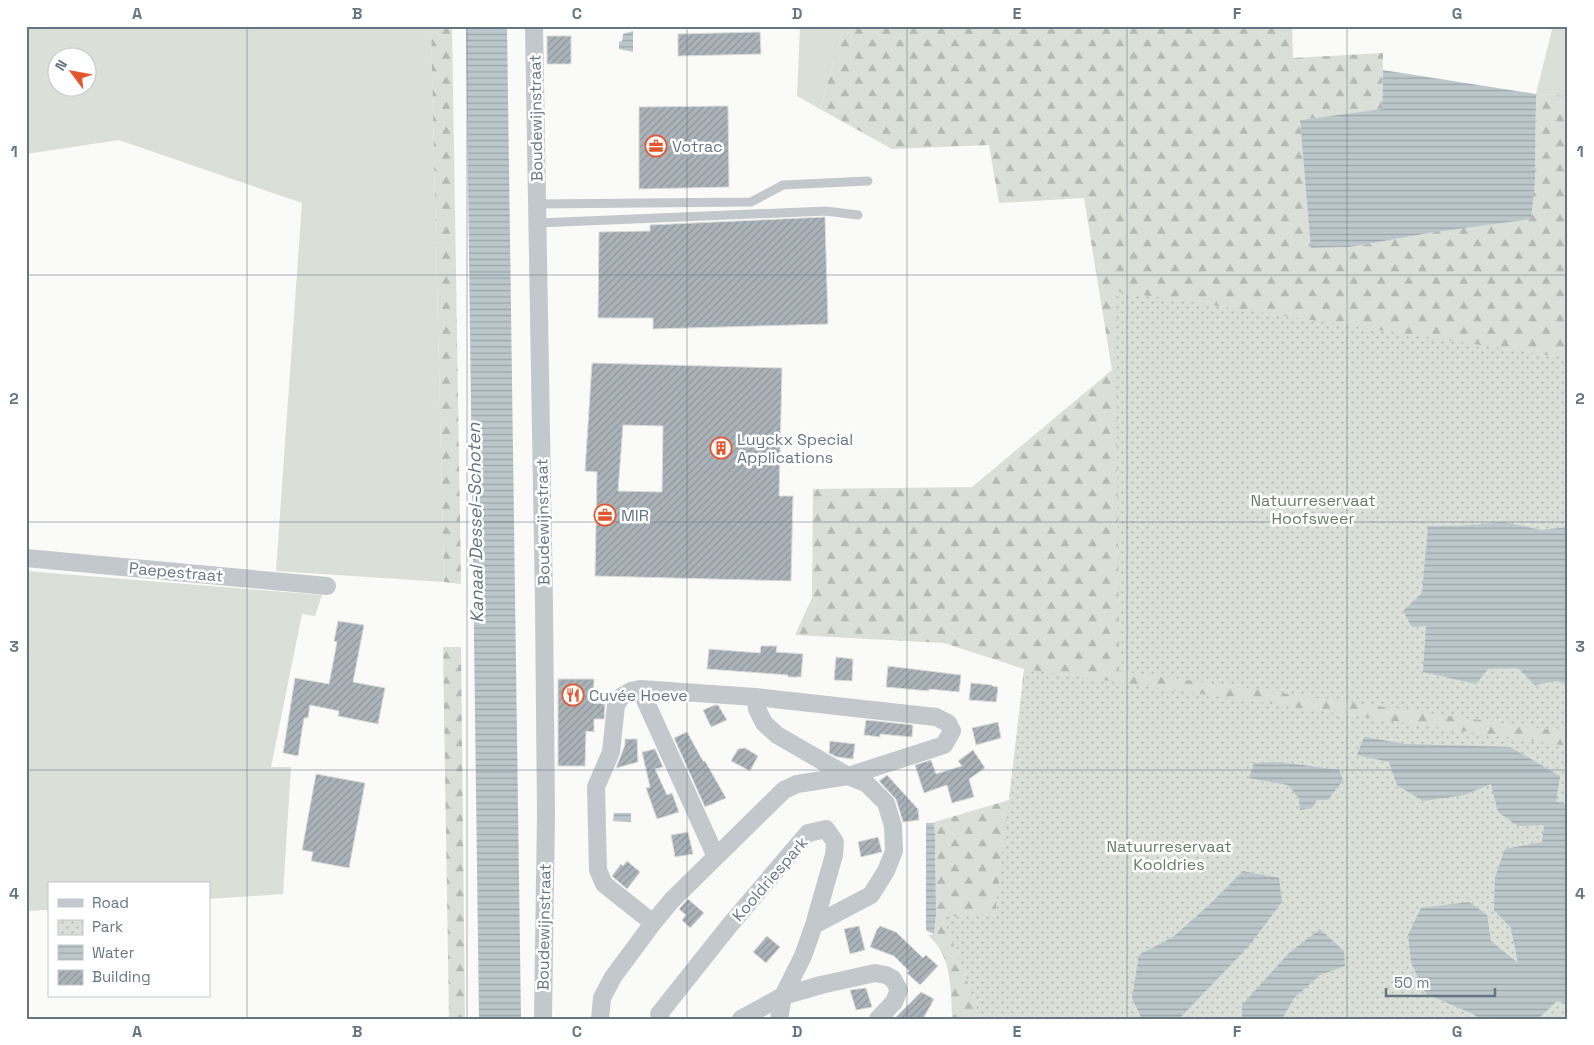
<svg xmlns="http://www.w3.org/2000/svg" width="1594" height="1045" viewBox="0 0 1594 1045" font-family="'Space Grotesk',sans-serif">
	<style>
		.green { fill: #dadfd7; fill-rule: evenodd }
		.forest { fill: url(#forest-firs) }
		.park { fill: url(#park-dots) }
		.water { fill: url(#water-rules) }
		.building { fill: url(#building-hatch); stroke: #dcdcda; fill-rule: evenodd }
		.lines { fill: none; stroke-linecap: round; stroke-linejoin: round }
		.lane { stroke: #c3c8cc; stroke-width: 9 }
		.street { stroke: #c3c8cc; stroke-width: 18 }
		.grid { fill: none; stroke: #657683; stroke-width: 1; stroke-opacity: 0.55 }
		.labels { text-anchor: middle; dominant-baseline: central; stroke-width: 5; stroke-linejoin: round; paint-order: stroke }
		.street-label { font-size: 16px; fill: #657683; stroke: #fff }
		.poi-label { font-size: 16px; fill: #657683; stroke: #fff; text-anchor: start }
		.park-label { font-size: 16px; fill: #687a64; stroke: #fff }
		.water-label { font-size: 18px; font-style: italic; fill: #60757c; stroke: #fff }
		.neatline { fill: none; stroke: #657683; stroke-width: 2 }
		.grid-label { font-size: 16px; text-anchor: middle; font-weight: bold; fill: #657683 }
	</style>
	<defs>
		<pattern id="forest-firs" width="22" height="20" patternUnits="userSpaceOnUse" patternTransform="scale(1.25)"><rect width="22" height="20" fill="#dadfd7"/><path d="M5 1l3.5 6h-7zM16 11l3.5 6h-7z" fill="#b4b9b4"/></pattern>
		<pattern id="park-dots" width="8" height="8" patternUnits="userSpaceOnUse" patternTransform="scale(1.25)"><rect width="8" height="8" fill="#dadfd7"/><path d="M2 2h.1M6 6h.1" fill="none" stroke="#b4b9b4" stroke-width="1.8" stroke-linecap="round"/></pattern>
		<pattern id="water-rules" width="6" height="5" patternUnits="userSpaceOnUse" patternTransform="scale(1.25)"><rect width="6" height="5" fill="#bbc7cb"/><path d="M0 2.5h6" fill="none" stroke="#9ca6aa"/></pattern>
		<pattern id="building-hatch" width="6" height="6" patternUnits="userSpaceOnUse" patternTransform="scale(1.25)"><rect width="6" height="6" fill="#aab3b9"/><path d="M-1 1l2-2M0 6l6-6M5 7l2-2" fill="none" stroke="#8e969c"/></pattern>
	</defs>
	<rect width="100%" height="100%" fill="#fafaf8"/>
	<!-- green -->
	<path class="green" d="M26 26H431L444 582 276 571 302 203 119 140 26 154ZM58 58H88V88H58Z
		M800 26H844L820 109 797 96Z
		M1553 26H1568V96L1536 94Z
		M26 571 322 595 315 616 302 614 271 767H291L283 894 209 899V884H49V910L26 911Z"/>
	<!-- forest -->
	<path class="forest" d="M431 26H452L461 584 444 582Z
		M844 26H1292L1293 58 1383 53 1382 109 1300 120 1312 248 1350 247 1435 232 1535 181 1536 94 1568 96V805L1142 1019H951L952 1015C951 986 951 955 928 935L934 934 936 914 935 835 934 824 931 823 1009 800 1024 669 944 643 795 635 812 598 813 489 972 487 1112 370 1084 198 999 203 989 145 892 149 820 109Z
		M443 647H461L465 1019H449Z"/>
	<!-- park -->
	<path class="park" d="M1116 291 1568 358V732L1119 671Z
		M1025 669 1568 746V1019H981L943 917 995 914Z"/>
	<!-- water -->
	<path class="water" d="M466 26H507L521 1019H479Z
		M633 31V52L619 49V42L622 41 623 34Z
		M1383 70 1536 94 1535 181 1531 219 1435 232 1350 247 1311 248 1300 120 1382 109Z
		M1504 522 1541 530 1568 527V684L1556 681 1535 685 1518 668 1488 669 1476 684 1423 672 1426 626 1412 627 1403 611 1422 593 1428 526H1459Z
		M1364 737 1406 744 1510 747 1560 776 1556 801 1568 805V1005L1557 1001 1538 1019H1481L1471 1013 1426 994 1411 963 1408 935 1421 908 1469 902 1487 915 1491 941 1518 963 1511 928 1494 910 1495 877 1505 849 1542 842 1544 825 1518 826 1498 812 1491 784 1464 795 1423 801 1397 785 1389 762 1357 755Z
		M1280 762 1339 770 1343 780 1328 800H1317L1312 808 1300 810 1299 798 1288 785 1249 778 1254 763Z
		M614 813H631V822L613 821Z
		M926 823H934L935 835 936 914 934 934 927 931 926 929Z
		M1243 871 1279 878 1282 902 1249 946 1179 1019H1142L1132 998 1139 955 1173 937 1210 904Z
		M1320 929 1344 951 1345 966 1320 975 1294 998 1282 1019H1242V1005L1289 953Z"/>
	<!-- building -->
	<path class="building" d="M760 32 761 54 678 56V34Z
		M547 36H571V64H547Z
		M728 106 729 187 639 189V107Z
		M825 217 828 324 653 329V318H598L599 232 650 231V225Z
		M592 363 782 368 779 496H793L791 581 595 576 597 472 585 471ZM623 425 663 426 662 492 618 491Z
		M338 621 364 625 353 682 385 688 378 724 338 716 339 711 310 705 308 718H304L298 756 283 753 295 678 329 684 337 642 334 641Z
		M761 646H777L776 652 803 654 801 677H788V675L707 669 709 649 760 653Z
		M836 657 853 659 852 681 834 680Z
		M888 666 961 675 959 692 929 689V691L886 687Z
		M558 679H594L593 703 605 704 604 719H594V732L586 731 585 766H558Z
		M971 683 992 685V686L998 687 996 702 969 700Z
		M715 705H718L727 720 711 727 703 710Z
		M866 720 913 725 912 737 880 734V737L864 735Z
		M998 722 1001 738 976 745 972 728Z
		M687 732 703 761H705L726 798 705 807 674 738Z
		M625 739H637L638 762 616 768 625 745Z
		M830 741 855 744 853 759 837 757 829 753Z
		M745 748 758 756 750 771 731 761 738 749Z
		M655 749 663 767 655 769 667 795 672 793 679 812 657 819 646 788 650 787 642 752Z
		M973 750 985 768 969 779 974 797 952 803 947 785 924 793 915 765 931 760 936 774 962 766 958 761Z
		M316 774 365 783 349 868 311 861 313 852 302 850Z
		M887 775 918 809 919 820 903 822 896 799 879 781Z
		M688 832 693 854 675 857 671 835Z
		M878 837 882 852 861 857 858 842Z
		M627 861 640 872 627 889 612 876 621 864 623 866Z
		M688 899 704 913 690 928 682 920 686 915 679 909Z
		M859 926 865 950 850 954 844 929Z
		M880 926 896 932 923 958 926 955 938 966 920 985 907 973 909 971 894 956 870 947 877 929H878Z
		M767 936 780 947 766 963 753 952Z
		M866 988 872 1007 856 1010 850 990Z
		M921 992 934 999 923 1019H894Z"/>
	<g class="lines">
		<!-- lane -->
		<path class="lane" d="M537 204 751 202 783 185 868 181
			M538 223 826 211 858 215"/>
		<!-- street -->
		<path class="street" d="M534 26 544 604 546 814 543 1019
			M26 558 327 586
			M640 689 716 857
			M755 697 757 709 764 723 777 735 848 776 866 783 886 803 893 826 894 851 886 871 871 895 814 925
			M600 1019 602 998 613 977 653 923 604 884 598 870 596 787 611 752 616 705 622 696 631 691 640 689 755 697 936 717 948 723 952 731 944 745 848 776 797 784 784 790 672 900 653 923
			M661 1019 659 1014 729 926 808 833 826 829 835 842 834 855 814 925 803 956 783 996 779 1019
			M741 1019 783 996 821 985 875 973 886 975 893 979 899 990 894 1002 878 1019"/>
	</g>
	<!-- grid -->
	<path class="grid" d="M247 26V1019M467 26V1019M687 26V1019M907 26V1019M1127 26V1019M1347 26V1019M26 275H1568M26 522H1568M26 770H1568"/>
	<!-- icons -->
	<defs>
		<g id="office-ring" transform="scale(1.125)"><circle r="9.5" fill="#fff" stroke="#e4572e" stroke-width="1.5"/><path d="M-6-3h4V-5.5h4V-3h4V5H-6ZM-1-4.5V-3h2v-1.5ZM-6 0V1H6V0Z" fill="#e4572e"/></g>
		<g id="building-ring" transform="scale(1.125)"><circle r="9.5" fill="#fff" stroke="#e4572e" stroke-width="1.5"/><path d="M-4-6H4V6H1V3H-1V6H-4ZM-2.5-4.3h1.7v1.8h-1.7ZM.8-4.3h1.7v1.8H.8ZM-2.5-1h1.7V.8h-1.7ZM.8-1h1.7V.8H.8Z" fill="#e4572e"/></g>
		<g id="restaurant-ring" transform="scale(1.125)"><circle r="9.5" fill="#fff" stroke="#e4572e" stroke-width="1.5"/><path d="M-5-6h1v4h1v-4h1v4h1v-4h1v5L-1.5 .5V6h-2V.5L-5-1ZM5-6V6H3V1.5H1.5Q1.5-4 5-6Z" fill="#e4572e"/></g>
	</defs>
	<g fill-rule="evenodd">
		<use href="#office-ring" x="656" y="146"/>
		<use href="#building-ring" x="721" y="448"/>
		<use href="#office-ring" x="605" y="515"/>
		<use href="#restaurant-ring" x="573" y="695"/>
	</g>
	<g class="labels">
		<!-- street labels -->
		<g class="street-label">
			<text transform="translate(536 118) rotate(-91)">Boudewijnstraat</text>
			<text transform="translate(543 522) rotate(-91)">Boudewijnstraat</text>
			<text transform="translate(176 572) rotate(5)">Paepestraat</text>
			<text transform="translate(770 879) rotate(-49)">Kooldriespark</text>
			<text transform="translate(544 927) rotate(-89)">Boudewijnstraat</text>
		</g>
		<!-- poi labels -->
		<g class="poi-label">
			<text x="672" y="146">Votrac</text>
			<text x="737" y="439">Luyckx Special<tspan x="737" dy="18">Applications</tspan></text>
			<text x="621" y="515">MIR</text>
			<text x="589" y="695">Cuvée Hoeve</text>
		</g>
		<!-- park labels -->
		<g class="park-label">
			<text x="1313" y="500">Natuurreservaat<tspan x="1313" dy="18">Hoofsweer</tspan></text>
			<text x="1169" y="846">Natuurreservaat<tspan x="1169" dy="18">Kooldries</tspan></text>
		</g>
		<!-- water labels -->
		<g class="water-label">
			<text transform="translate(475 523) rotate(-91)">Kanaal Dessel-Schoten</text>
		</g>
	</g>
	<!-- border -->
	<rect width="1594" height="1045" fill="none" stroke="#ffffff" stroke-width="55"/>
	<!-- legend -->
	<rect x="48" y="882" width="162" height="115" fill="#ffffff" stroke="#c1c8cd"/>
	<rect x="58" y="899" width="25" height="8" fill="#c3c8cc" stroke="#c1c8cd"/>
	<text x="92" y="908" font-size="15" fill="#657683">Road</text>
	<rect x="58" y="920" width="25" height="15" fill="url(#park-dots)" stroke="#c1c8cd"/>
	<text x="92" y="932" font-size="15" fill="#657683">Park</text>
	<rect x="58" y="945" width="25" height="15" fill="url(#water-rules)" stroke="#c1c8cd"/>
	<text x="92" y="958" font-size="15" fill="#657683">Water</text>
	<rect x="58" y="970" width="25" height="15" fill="url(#building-hatch)" stroke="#c1c8cd"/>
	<text x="92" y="982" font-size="15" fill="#657683">Building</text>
	<!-- north arrow -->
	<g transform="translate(72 72) rotate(302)"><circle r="24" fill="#ffffff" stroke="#c1c8cd"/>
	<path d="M0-4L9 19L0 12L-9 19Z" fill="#e4572e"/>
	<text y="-8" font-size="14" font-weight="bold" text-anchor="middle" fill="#657683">N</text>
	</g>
	<!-- scale -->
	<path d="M1386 988v8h109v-8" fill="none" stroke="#657683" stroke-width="2.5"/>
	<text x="1394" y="988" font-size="15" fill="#657683" stroke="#ffffff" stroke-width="4" paint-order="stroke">50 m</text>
	<rect x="28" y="28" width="1538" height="990" class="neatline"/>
	<g class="grid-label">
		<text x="137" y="19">A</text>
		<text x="357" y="19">B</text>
		<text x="577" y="19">C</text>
		<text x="797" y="19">D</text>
		<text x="1017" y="19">E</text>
		<text x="1237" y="19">F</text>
		<text x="1457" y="19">G</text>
		<text x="14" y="157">1</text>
		<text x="1580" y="157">1</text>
		<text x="14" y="404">2</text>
		<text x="1580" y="404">2</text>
		<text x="14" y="652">3</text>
		<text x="1580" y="652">3</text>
		<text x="14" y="899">4</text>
		<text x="1580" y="899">4</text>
		<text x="137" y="1037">A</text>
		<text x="357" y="1037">B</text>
		<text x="577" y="1037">C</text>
		<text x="797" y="1037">D</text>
		<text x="1017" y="1037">E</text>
		<text x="1237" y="1037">F</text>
		<text x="1457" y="1037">G</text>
	</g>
</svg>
